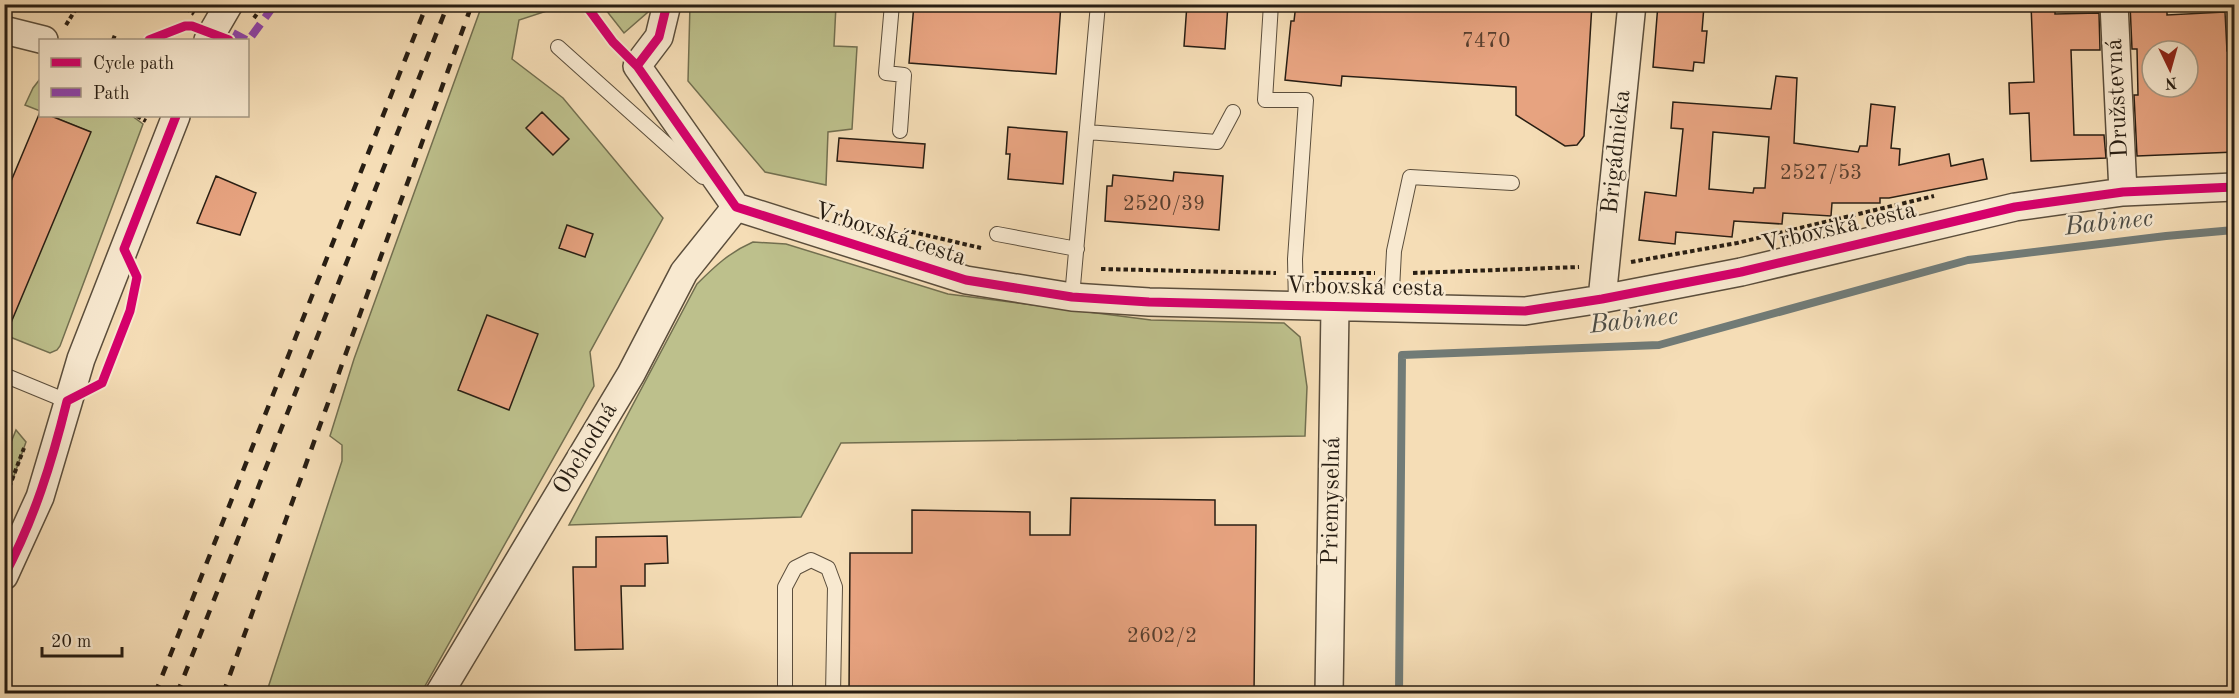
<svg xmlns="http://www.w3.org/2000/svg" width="2239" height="698" viewBox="0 0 2239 698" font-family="'Old Standard TT',serif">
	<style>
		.green { fill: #bdc08c; stroke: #726f50; stroke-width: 1.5 }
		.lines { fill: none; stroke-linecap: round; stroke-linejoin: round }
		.stream { stroke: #717b77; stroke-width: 8 }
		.building { fill: #e7a380; stroke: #281e13; stroke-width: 1.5; fill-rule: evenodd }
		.service-casing { stroke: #5b4e3c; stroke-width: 16 }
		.minor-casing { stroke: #5b4e3c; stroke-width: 30 }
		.path { stroke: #281e13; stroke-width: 4; stroke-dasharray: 4.5 3; stroke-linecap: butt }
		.service { stroke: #f8e9d0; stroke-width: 14 }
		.minor { stroke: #f8e9d0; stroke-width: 27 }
		.rail { stroke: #281e13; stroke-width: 4.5; stroke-dasharray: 10 10; stroke-linecap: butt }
		.quiet { stroke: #8e44ad; stroke-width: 8; stroke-dasharray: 15 8; stroke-linecap: butt }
		.cycleway-casing { stroke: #f8e9d0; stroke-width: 13 }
		.cycleway { stroke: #d6006c; stroke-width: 9 }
		.labels { text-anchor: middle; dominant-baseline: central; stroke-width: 5; stroke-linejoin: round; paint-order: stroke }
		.number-label { font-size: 21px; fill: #583f2e }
		.street-label { font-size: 24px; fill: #281e13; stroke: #f8e9d0 }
		.water-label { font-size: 26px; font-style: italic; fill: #4c4c45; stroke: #f8e9d0 }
	</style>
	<rect width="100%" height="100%" fill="#f5ddb6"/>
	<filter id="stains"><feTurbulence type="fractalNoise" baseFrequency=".00333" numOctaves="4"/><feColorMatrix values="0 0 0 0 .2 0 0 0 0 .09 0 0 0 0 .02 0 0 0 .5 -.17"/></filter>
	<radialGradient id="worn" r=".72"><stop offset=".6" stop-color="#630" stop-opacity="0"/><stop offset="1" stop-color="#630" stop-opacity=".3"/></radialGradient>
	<!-- green -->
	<path class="green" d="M482 5H565L519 20 512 59 563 98 663 218 590 352 594 386 421 693 266 694 342 461V445L330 436 354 359Z
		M602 5H649L648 12 624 33Z
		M690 5H836L834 46 857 47 852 129 828 132 826 185 765 172 688 81Z
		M40 79V111L25 105 33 88Z
		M51 116H132L143 124 60 346 57 350 50 353 5 335 90 132Z
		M753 242 786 244 948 294 1151 320 1284 323 1300 337 1307 387 1305 436 841 443 801 517 569 525 697 284C715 266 730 252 753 242Z
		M16 430 26 442 5 501V457Z"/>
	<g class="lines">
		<!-- stream -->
		<path class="stream" d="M1399 694 1402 355 1659 345 1968 260 2166 236 2234 230"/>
	</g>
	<!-- building -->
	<path class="building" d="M914 4H1061L1056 74 909 63Z
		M1187 4H1228L1225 49 1184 46Z
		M1296 4H1592L1584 136 1577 145 1565 146 1516 115V87L1342 76 1341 86 1285 80 1291 21H1294Z
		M1658 4 1704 6 1702 31H1707L1704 63 1694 62 1693 71 1653 67Z
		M2031 4H2055V14L2099 13 2100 50H2071L2074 135H2104L2106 158 2031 161 2029 113 2010 114 2009 83 2034 82Z
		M2130 4H2158V9H2167V15L2225 12 2227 51 2235 50V152L2137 156 2134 95H2138L2137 49H2132ZM2152 51H2188V87H2152Z
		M1776 76 1797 78 1794 143 1858 152 1860 146H1867L1871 104 1895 107 1891 148 1900 149 1899 165 1949 154 1951 166 1983 159 1987 179 1889 198H1880V203H1832L1831 216 1783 213 1782 224 1734 221 1732 237 1676 232 1675 244 1639 240 1645 192 1676 196 1683 129 1671 128 1673 102 1771 109ZM1713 132 1769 137 1765 188H1754L1753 193 1709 189Z
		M40 112V116H51L91 132 5 337 4 198Z
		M542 112 569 139 553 155 526 128Z
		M1008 127 1067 132 1063 184 1008 179 1010 154H1006Z
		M839 138 925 144 923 168 837 161Z
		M1174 172 1223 176 1219 230 1105 221 1107 186H1112L1113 175 1173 181Z
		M216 176 256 193 240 235 197 223Z
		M567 225 593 234 585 257 559 248Z
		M487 315 538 334 509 410 458 390Z
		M1071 498 1215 500V525H1256L1254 693H849L850 553H912V510L1030 512V535H1070Z
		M667 536 668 563 645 564V586H621L623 649 575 650 573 567H596V537Z"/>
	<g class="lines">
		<!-- service casing -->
		<g class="service-casing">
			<path id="service" d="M892 4 886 73 904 75 900 131
				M1271 4 1265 100H1306L1295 259 1296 306
				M558 47 703 177
				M1087 132 1217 142 1233 112
				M997 234 1077 249
				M1072 297 1098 4
				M1391 309 1394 251 1410 177 1512 183
				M4 375 67 401
				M785 694V587L795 568 811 560 828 568 835 587 833 694"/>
		</g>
		<!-- minor casing -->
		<g class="minor-casing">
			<path id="minor" d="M667 4 659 37 637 66 736 207 966 280 1072 297 1149 302 1525 311 1602 299 1741 272 2015 207 2123 192 2234 187
				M2114 4 2123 192
				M4 30 44 40
				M208 40 229 4
				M1602 299 1632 4
				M4 576 40 497 81 359 176 116
				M439 694 631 374 684 272 736 207
				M1329 694 1335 308"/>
		</g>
		<!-- path -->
		<path class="path" d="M180 4 194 14
			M254 18 264 4
			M66 25 79 4
			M113 40 115 35
			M137 116 146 121
			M904 230 981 248
			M1631 262 1737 243 1934 196
			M1101 269 1276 273
			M1314 273H1375
			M1413 273 1579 267
			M4 501 24 448"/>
		<!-- service -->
		<use href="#service" class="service"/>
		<!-- minor -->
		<use href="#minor" class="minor"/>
		<!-- rail -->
		<path class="rail" d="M155 694 427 4
			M177 694 448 4
			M223 694 472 4"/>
		<!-- quiet -->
		<path class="quiet" d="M233 33 248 41 275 4"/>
		<!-- cycleway casing -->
		<g class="cycleway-casing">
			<path id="cycleway" d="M585 4 613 42 637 66
				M667 4 659 37 637 66 736 207 966 280 1072 297 1149 302 1525 311 1602 299 1741 272 2015 207 2123 192 2234 187
				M149 40 185 26H192L229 40
				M4 576C34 520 52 462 67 401L102 383 130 311 137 277 124 249 176 116"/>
		</g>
		<!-- cycleway -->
		<use href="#cycleway" class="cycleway"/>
	</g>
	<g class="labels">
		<!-- number labels -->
		<g class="number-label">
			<text x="1486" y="41">7470</text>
			<text x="1821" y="173">2527/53</text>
			<text x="1164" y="204">2520/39</text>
			<text x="1162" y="636">2602/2</text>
		</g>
		<!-- street labels -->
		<g class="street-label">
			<text transform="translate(2118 98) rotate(-93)">Družstevná</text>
			<text transform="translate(1617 152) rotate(-84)">Brigádnicka</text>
			<text transform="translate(1839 228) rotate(-13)">Vrbovská cesta</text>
			<text transform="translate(890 235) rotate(18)">Vrbovská cesta</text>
			<text transform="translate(1365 288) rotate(1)">Vrbovská cesta</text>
			<text transform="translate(586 449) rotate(-59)">Obchodná</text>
			<text transform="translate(1332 501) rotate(-89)">Priemyselná</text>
		</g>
		<!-- water labels -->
		<g class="water-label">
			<text transform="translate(2109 223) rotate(-6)">Babinec</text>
			<text transform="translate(1634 321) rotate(-6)">Babinec</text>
		</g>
	</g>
	<!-- margin -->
	<rect width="2239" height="698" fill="none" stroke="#f5ddb6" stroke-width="24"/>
	<rect x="6" y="6" width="2227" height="686" fill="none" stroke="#281e13" stroke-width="3"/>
	<rect x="12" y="12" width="2215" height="674" fill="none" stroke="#281e13" stroke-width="1.5"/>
	<!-- legend -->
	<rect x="39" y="39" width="210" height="78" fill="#f8e9d0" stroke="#a59884" stroke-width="1.5"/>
	<rect x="51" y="58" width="30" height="9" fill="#d6006c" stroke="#a59884" stroke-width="1.5"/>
	<text x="93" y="69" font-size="18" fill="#281e13">Cycle path</text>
	<rect x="51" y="88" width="30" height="9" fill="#8e44ad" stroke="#a59884" stroke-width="1.5"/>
	<text x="93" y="99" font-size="18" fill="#281e13">Path</text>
	<!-- north arrow -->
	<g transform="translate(2170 69) rotate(175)"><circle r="28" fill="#f8e9d0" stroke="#a59884" stroke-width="1.5"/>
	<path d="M0-4.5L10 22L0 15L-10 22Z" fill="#8f2418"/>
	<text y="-9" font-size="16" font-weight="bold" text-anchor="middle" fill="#281e13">N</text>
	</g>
	<!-- scale -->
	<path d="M42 647v9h80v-9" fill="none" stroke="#281e13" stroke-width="3"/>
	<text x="51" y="647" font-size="18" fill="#281e13" stroke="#f8e9d0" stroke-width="4.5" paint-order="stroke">20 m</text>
	<rect width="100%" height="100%" filter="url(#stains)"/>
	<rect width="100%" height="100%" fill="url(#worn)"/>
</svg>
